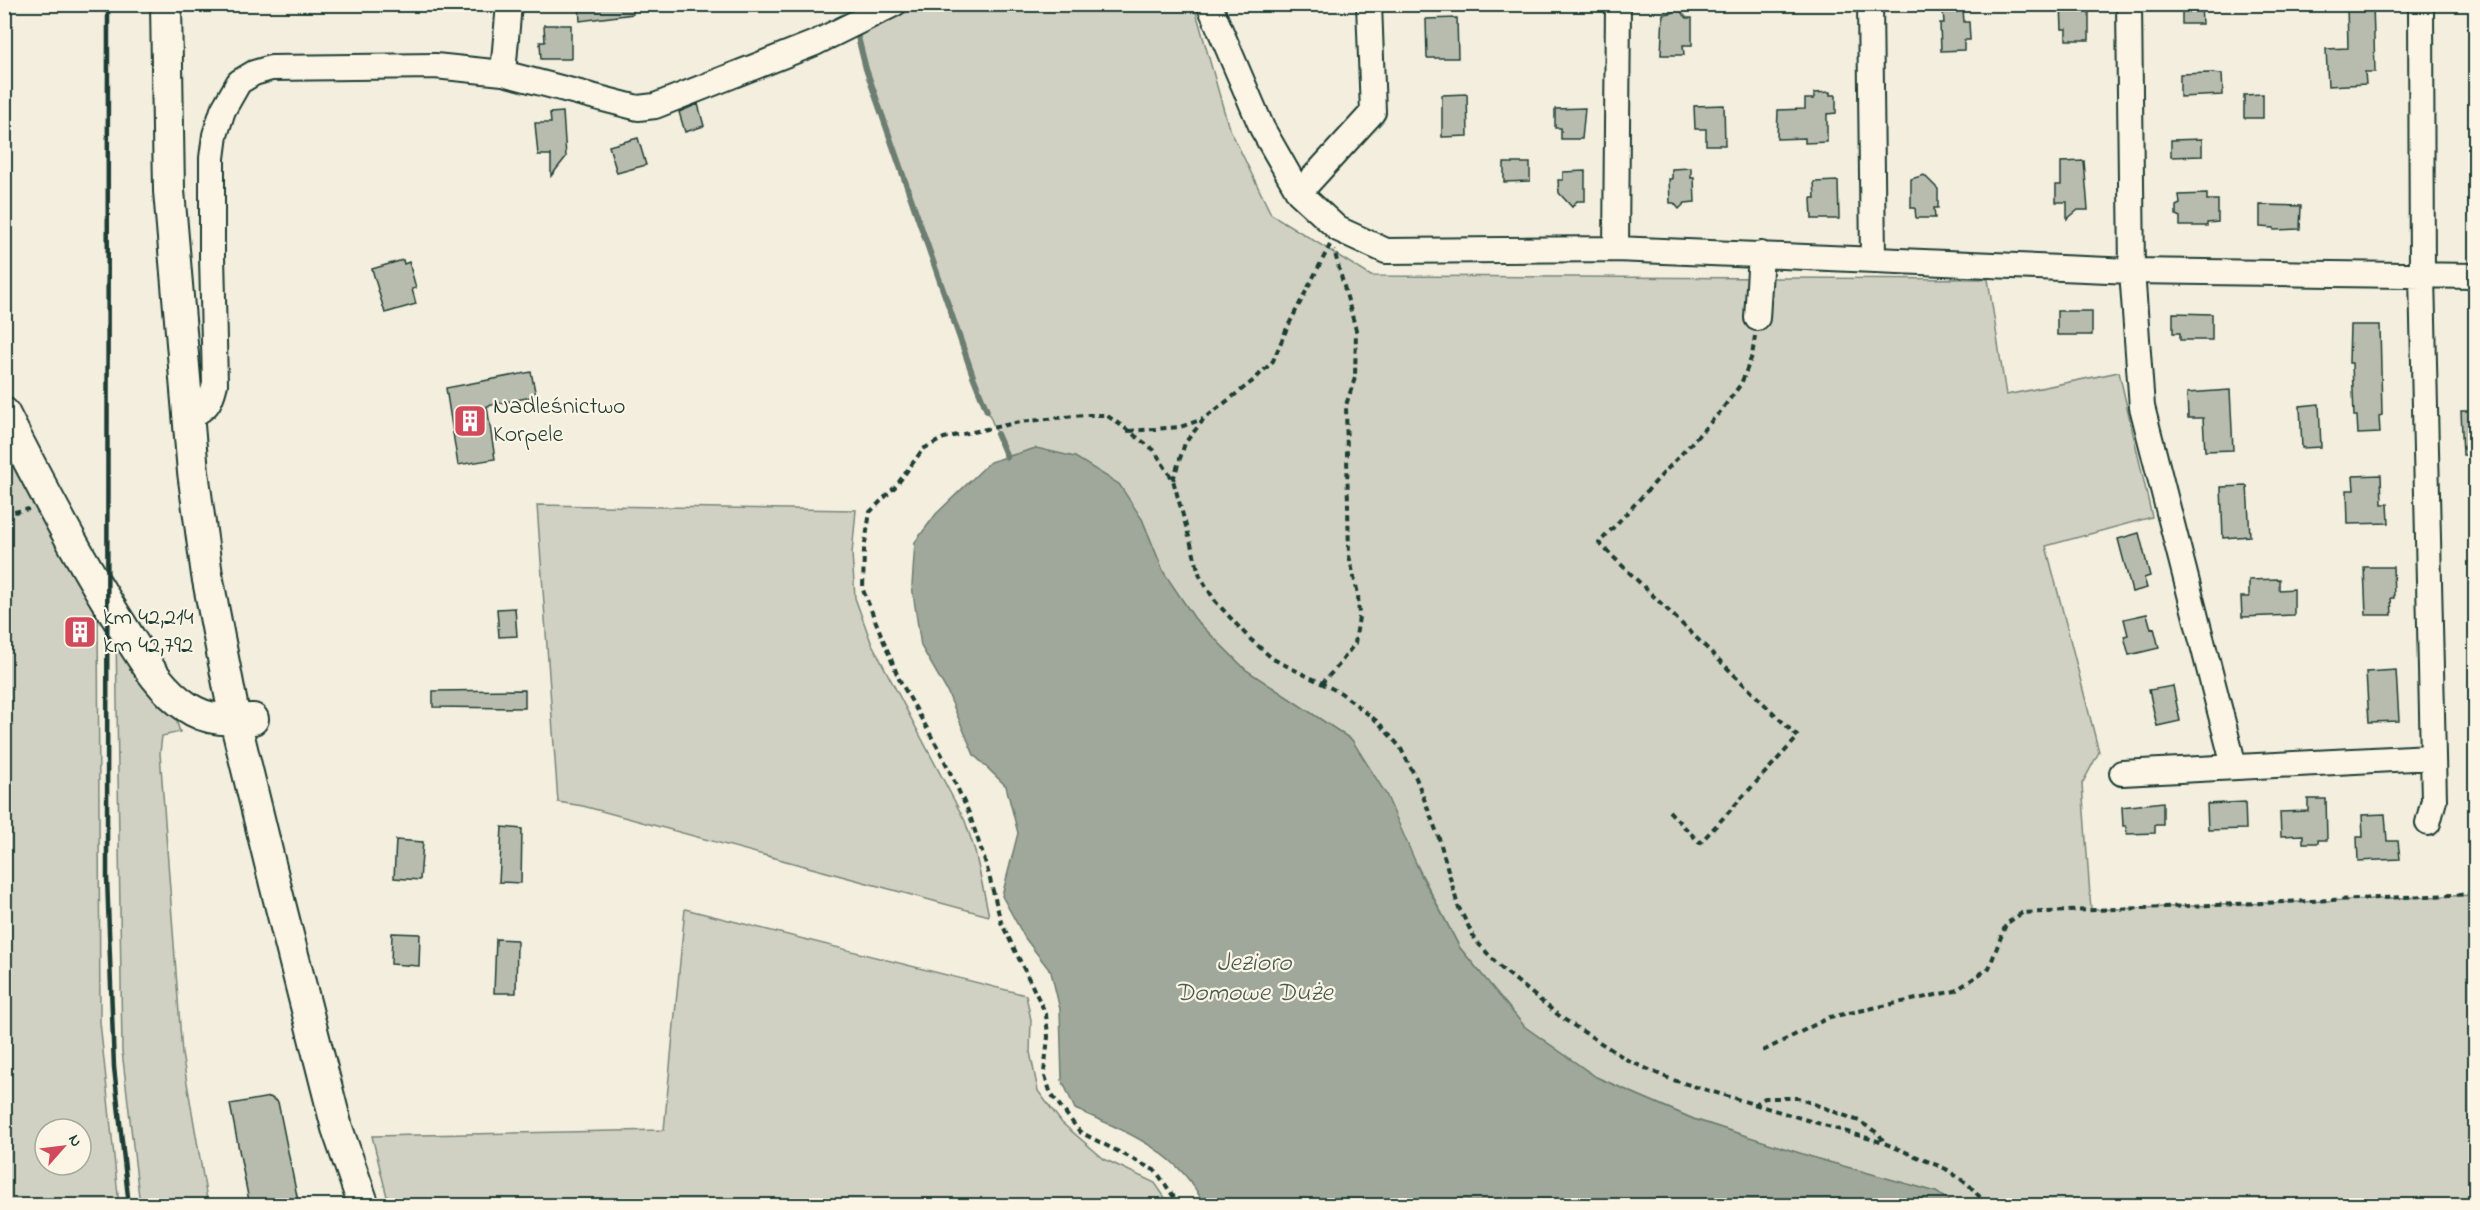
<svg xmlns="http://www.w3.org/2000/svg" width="2480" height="1210" viewBox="0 0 2480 1210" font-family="'Indie Flower',sans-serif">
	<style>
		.green { fill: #d0d1c2; stroke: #78877b; stroke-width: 1.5; fill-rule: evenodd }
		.water { fill: #a0a89b; stroke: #6c7d72; stroke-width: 1.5 }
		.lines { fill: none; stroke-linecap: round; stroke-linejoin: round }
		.stream { stroke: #6c7d72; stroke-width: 6 }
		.building { fill: #b8bcae; stroke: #1f3d34; stroke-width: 1.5 }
		.minor-casing { stroke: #1f3d34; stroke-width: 28 }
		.major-casing { stroke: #1f3d34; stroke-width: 34 }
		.path { stroke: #1f3d34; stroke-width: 4; stroke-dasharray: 6 4.5; stroke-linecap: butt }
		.minor { stroke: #fcf5e5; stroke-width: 24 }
		.major { stroke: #fcf5e5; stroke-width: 30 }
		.rail { stroke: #1f3d34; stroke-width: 4.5 }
		.labels { text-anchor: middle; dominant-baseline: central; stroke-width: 4.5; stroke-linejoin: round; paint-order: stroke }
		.poi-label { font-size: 24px; fill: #1f3d34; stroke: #fcf5e5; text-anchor: start }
		.water-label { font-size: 26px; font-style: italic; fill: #465d53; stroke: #fcf5e5 }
	</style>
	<rect width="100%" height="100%" fill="#f3eede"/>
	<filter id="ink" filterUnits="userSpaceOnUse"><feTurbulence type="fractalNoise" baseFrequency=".0167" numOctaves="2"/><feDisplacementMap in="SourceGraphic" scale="12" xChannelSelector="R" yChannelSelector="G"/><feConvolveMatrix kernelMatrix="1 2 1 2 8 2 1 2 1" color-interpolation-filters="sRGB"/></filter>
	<g filter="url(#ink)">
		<!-- green -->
		<path class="green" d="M921 5H1194L1228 125 1271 214 1371 276 1988 279 2006 395 2119 372 2152 517 2046 546 2099 752 2082 784 2091 910 2475 895V1205H1955L1936 1192 1818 1159 1694 1119 1596 1077 1525 1027 1460 948 1352 740 1246 670 1195 619 1164 573 1142 519 1036 448 1007 457 973 376 866 69 858 35Z
			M4 439 98 608 100 1022 119 1205H5ZM45 1129H81V1165H45Z
			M537 505 856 510 852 554 855 598 871 642 965 821 975 851 989 916 583 806 558 802Z
			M116 632 174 713 180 732 162 736 160 753 182 1054 208 1205H140L122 1051Z
			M685 909 1026 995 1031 1020 1030 1052 1038 1091 1062 1123 1104 1159 1155 1183 1170 1205H389L372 1136 664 1130Z"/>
		<!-- water -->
		<path class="water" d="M1036 448 1075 457 1119 484 1142 519 1164 573 1195 619 1246 670 1352 740 1386 794 1421 875 1460 948 1525 1027 1596 1077 1693 1119 1818 1159 1936 1192 1955 1205H1204C1181 1152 1125 1131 1075 1109L1062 1080 1060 1009 1051 972 1025 938 1002 896 1018 833 1006 786 974 755 947 691 921 646 912 586 915 542 936 514 990 462Z"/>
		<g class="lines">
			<!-- stream -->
			<path class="stream" d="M851 4 853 14
				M856 29 866 69 973 376 987 411
				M997 434 1007 457"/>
		</g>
		<!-- building -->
		<path class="building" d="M579 4H633V14L580 21Z
			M2061 4H2089V40H2066V29H2062Z
			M2182 4H2201L2202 24H2182Z
			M2347 4H2373L2375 72H2365L2366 84 2328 86 2326 49 2348 48Z
			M1677 8 1687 18H1692V45H1683L1684 55H1661L1663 14 1672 13Z
			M1963 9 1964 22H1969L1970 40H1964V50L1941 51 1940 23H1944L1943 10Z
			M1457 18 1458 58H1427L1426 19Z
			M544 25H571V59H541L540 42H545Z
			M2210 73 2222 74 2223 95 2180 97V74Z
			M1830 92V95H1836V113L1827 114V142L1805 143V138L1777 139 1778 110 1805 109V99H1814V93Z
			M1467 94 1468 136 1442 137V95Z
			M2263 94V118H2244V95Z
			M698 104 704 126 685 132 679 112Z
			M1724 105 1725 145H1706V129H1695L1694 106Z
			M1585 108 1582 139H1561V128H1555V109Z
			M563 112 566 157 551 176V155H538L535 123H551L550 113Z
			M638 138 646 165 617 173 609 146Z
			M2202 139V156L2171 157V140Z
			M2084 161 2088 210H2078L2067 219V202H2056V185H2061V162Z
			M1504 163H1530V181L1504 182Z
			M1691 168V178H1694L1695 202 1685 203 1679 209 1674 203H1670L1669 179H1672V169Z
			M1585 171V201H1577L1572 207 1559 193 1558 180H1563V172Z
			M1924 175 1938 189V208H1934L1935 218H1916L1915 208H1911V179Z
			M1838 181 1839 219H1812L1811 198H1815L1814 182Z
			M2207 194V200H2218V222L2207 223V226H2180V217L2176 215V206L2180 204 2179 195Z
			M2260 205 2301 206 2300 229 2274 230V228L2260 227Z
			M403 260 404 264 409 262 416 288 412 289 416 304 385 313 372 269Z
			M2057 311H2092V335H2057Z
			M2173 313 2212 314V340H2180V333H2173Z
			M2350 325H2380L2382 415 2379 416 2380 433 2358 434 2357 416H2354L2352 363H2349Z
			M531 372 536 396 487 406 495 459 458 465 446 388Z
			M2230 390 2233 450 2205 451 2203 418H2188L2187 393Z
			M2319 404 2321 447 2302 448 2300 406Z
			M2461 411H2475V455H2463Z
			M2381 475 2382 504H2388L2389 523 2348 524 2347 490H2354L2353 476Z
			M2247 486 2250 536 2223 538 2221 487Z
			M2139 533 2150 576 2144 578 2147 588 2132 592 2118 539Z
			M2364 567H2393L2394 598H2391L2392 615H2366Z
			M2279 579V590L2294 589V615L2242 617 2241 597H2249V580Z
			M515 608 517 636 499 637 497 609Z
			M2147 614 2151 629 2154 628 2159 648 2129 655 2124 636 2128 635 2124 619Z
			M2396 670 2399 721 2369 722 2366 672Z
			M2173 686 2180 721 2157 726 2149 690Z
			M525 690V708L433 707V691Z
			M2308 799H2326L2327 840H2318V843H2303V835L2281 836 2280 812 2308 811Z
			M2163 802V825H2155V833L2127 834 2126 826H2123L2122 807Z
			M2245 802 2246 829 2208 830 2207 804Z
			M2385 814 2387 841H2398L2400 859 2358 861 2357 837H2363L2362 815Z
			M502 827 522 829 521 883 499 882Z
			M396 840 423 842 420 880 394 878Z
			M392 933 420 934 419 966 391 964Z
			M496 939 517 940 516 993H494Z
			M270 1097 278 1102 299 1206H250L230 1104Z"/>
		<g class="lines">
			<!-- minor casing -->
			<g class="minor-casing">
				<path id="minor" d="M1209 4 1262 128 1299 193 1338 229 1386 251 1616 249 2132 271 2476 276
					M1870 4 1873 259
					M2129 4 2132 271 2142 407 2234 766
					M2421 4 2422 276 2434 800 2428 823
					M503 73 509 4
					M1299 193 1373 112 1369 4
					M1616 249 1618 4
					M1757 318 1761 254
					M188 418C207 407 210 405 215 384L212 256V158L215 135 223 110 239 82 254 73 271 68 435 66 503 73 638 108 655 106 815 43 894 4
					M2122 773 2431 757"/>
			</g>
			<!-- major casing -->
			<g class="major-casing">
				<path id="major" d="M166 4 169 191 193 472 207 575 235 720 275 884 337 1128 364 1206
					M4 413C41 487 79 559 124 629 142 657 158 688 187 707 207 721 229 720 253 719"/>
			</g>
			<!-- path -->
			<path class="path" d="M1129 431 1180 427 1203 419
				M1173 480 1185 443 1204 419 1254 380 1273 361 1287 328 1330 245
				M4 514 29 509
				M1321 684 1338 666 1355 643 1359 617 1358 594 1349 556 1346 405 1355 378 1356 330 1334 250
				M1669 811 1700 843 1798 737 1599 543 1720 412 1741 384 1752 356 1755 336
				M1763 1051 1830 1017 1955 991 1989 968 2006 924 2022 913 2476 894
				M1754 1105 1765 1098H1798L1859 1121 1879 1134 1884 1142
				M1180 1206 1156 1171 1080 1132 1051 1094 1044 1073 1048 1037 1046 1014 1001 922 986 864 969 813 942 755 899 679 863 590 864 550 870 512 896 486 923 449 944 438 1020 422 1084 415H1106L1122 426 1154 450 1173 480 1200 576 1215 601 1249 638 1273 659 1341 693 1378 722 1400 747 1416 778 1439 838 1458 906 1476 941 1501 968 1562 1018 1629 1061 1670 1079 1884 1143 1946 1169 1969 1185 1988 1206"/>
			<!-- minor -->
			<use href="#minor" class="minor"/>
			<!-- major -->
			<use href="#major" class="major"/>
			<!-- rail -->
			<path class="rail" d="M108 4 107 877 114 1067 129 1206"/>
		</g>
	</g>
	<!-- icons -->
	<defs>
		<g id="building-square" transform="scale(1.725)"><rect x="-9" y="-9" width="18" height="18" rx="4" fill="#d1495b" stroke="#fcf5e5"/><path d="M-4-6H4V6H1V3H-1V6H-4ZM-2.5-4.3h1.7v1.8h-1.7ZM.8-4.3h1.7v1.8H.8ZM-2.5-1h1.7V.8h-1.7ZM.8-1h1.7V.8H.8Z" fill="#fff"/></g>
	</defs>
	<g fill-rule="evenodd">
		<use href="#building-square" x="470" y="421"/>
		<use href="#building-square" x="80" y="632"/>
	</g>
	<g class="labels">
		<!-- poi labels -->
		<g class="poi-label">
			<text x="493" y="407">Nadleśnictwo<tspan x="493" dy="28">Korpele</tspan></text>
			<text x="103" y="618">km 42,214<tspan x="103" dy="28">km 42,792</tspan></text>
		</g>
		<!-- water labels -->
		<g class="water-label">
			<text x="1254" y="964">Jezioro<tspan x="1254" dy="30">Domowe Duże</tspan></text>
		</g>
	</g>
	<!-- margin -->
	<rect width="2480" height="1210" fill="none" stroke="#fcf5e5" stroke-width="24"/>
	<rect x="12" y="12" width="2456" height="1186" fill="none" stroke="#1f3d34" stroke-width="2" filter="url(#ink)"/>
	<!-- north arrow -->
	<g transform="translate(63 1147) rotate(62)"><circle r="28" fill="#fcf5e5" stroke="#a4ab9e" stroke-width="1.5"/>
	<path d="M0-4.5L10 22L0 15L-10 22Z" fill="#d1495b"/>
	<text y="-9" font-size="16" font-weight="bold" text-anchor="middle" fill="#1f3d34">N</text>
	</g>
</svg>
